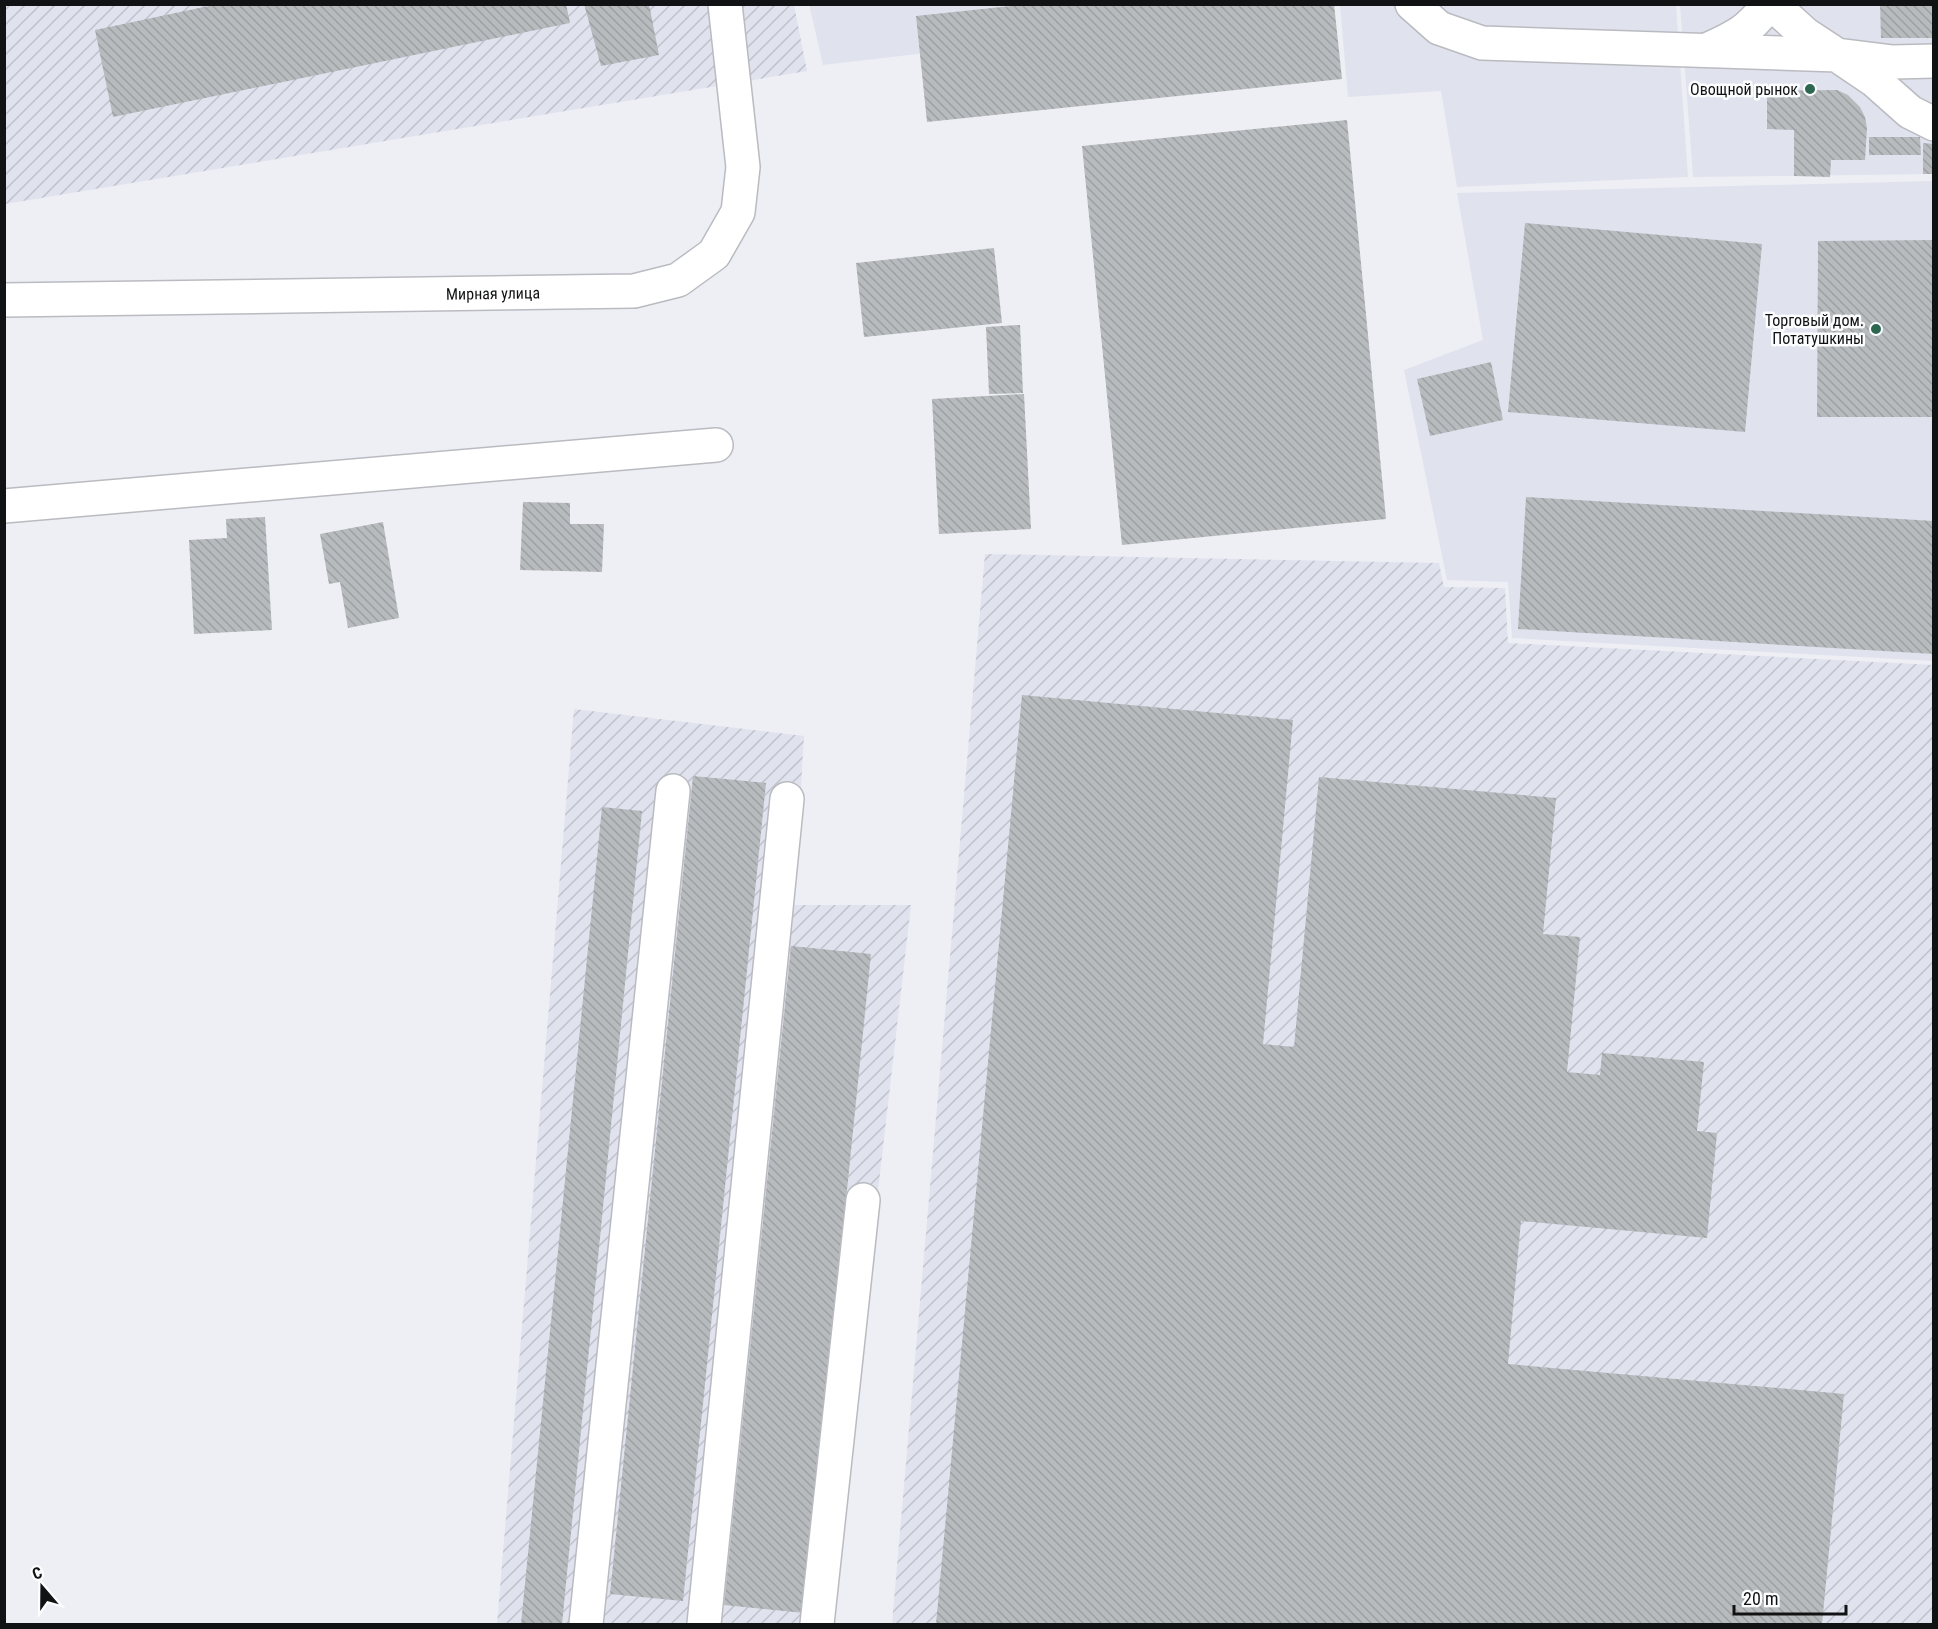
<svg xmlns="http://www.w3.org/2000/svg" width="1938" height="1629" viewBox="0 0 1938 1629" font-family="'Roboto Condensed',sans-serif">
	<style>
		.built { fill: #e0e2ee }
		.industrial { fill: url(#industrial-furrows) }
		.building { fill: url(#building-back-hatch) }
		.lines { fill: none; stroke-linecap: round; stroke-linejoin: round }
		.minor-casing { stroke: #babbc0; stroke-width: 36 }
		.minor { stroke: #fff; stroke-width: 33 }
		.poi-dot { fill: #2d6750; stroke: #fcfdff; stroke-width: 2 }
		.labels { text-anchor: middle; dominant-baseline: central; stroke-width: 5; stroke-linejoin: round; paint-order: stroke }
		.poi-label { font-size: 16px; fill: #111213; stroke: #fcfdff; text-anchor: end }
		.street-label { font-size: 16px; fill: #111213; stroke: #fcfdff }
	</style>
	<defs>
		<pattern id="industrial-furrows" width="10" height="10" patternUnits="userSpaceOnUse" patternTransform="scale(1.5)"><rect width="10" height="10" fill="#e0e2ee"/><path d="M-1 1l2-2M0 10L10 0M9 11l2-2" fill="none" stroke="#bfc1cb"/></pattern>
		<pattern id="building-back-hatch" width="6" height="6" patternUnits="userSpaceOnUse" patternTransform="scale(1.5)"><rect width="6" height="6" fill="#b8bbbe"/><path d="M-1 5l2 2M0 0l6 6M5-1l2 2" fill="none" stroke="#9da0a2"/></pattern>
	</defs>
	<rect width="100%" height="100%" fill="#eeeff4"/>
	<!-- built -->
	<path class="built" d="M809 4 1336 5 823 65Z
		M1340 5H1676L1688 177 1457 187 1441 91 1348 97Z
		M1680 5H1933V174L1693 177Z
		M1933 181V661L1512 638 1508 582 1447 580 1404 370 1483 340 1457 193Z"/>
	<!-- industrial -->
	<path class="industrial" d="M5 5H794L807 71 5 204Z
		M985 554 1439 563 1444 587 1505 588 1508 643 1933 665V1624H892Z
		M574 709 804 736 794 905H911L828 1624H497Z"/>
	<!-- building -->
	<path class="building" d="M218 4H566L570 23 113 117 95 30Z
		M584 4H649L659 55 601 66Z
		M1030 4H1334L1342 79 927 122 916 16Z
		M1880 4H1934V38H1881Z
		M1837 90 1848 95 1860 107 1865 117 1867 128 1865 160H1831L1830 177 1794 176V130L1767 129V91Z
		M1347 120 1386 519 1122 545 1082 146Z
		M1869 137H1920L1921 155H1869Z
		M1923 143 1934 144V174H1923Z
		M1525 223 1762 244 1745 432 1508 412Z
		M1934 240V417H1817L1818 241Z
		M994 248 1002 323 864 337 856 263Z
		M1020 325 1023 393 989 394 986 327Z
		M1491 362 1503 420 1430 436 1417 379Z
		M1024 394 1031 529 939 534 932 399Z
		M1526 497 1934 521V654L1518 629Z
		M523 502 570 503V524H604L602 572 520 570Z
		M265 517 272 630 194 634 189 540 227 538 226 519Z
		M383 522 399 618 348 628 340 582 329 584 320 534Z
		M1022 695 1293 720 1263 1044 1294 1047 1319 777 1556 798 1543 934 1580 937 1567 1072 1600 1075 1602 1053 1704 1062 1697 1131 1717 1133 1707 1238 1521 1221 1508 1364 1844 1394 1822 1624H936Z
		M693 776 766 783 683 1601 610 1594Z
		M602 807 642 811 562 1624H521Z
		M791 946 871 954 804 1613 724 1605Z"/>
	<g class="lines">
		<!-- minor casing -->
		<g class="minor-casing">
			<g id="minor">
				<path d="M1412 4 1439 28 1482 43 1837 55 1874 80 1910 112 1934 124"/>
				<path d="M1772 4 1805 34 1837 55 1893 62 1934 61"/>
				<path d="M1709 49C1738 36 1749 30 1769 4"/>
				<path id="s1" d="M4 300 634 291 678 280 714 254 738 212 743 167 725 4"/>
				<path d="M4 506 716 445"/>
				<path d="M586 1624 673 791"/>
				<path d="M704 1624 787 799"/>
				<path d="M817 1624 863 1200"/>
			</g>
		</g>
		<!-- minor -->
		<use href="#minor" class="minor"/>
	</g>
	<!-- markers -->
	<g class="poi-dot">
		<circle cx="1810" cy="89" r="6"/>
		<circle cx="1876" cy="329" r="6"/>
	</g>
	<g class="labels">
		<!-- poi labels -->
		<g class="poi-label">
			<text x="1798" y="89">Овощной рынок</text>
			<text x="1864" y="320">Торговый дом.<tspan x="1864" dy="18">Потатушкины</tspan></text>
		</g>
		<!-- street labels -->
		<g class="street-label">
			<text stroke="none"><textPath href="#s1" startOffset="489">Мирная улица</textPath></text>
		</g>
	</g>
	<!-- border -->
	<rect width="1938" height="1629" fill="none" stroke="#111213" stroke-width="12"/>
	<!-- north arrow -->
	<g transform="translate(42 1587) rotate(340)" stroke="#fcfdff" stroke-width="4.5" paint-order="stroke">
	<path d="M0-4.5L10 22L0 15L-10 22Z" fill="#111213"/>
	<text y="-9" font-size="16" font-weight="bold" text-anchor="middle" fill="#111213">С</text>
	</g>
	<!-- scale -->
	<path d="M1734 1605v9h112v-9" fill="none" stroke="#111213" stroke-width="3"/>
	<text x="1743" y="1605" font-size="18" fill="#111213" stroke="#fcfdff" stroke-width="4.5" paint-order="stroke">20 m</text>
</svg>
